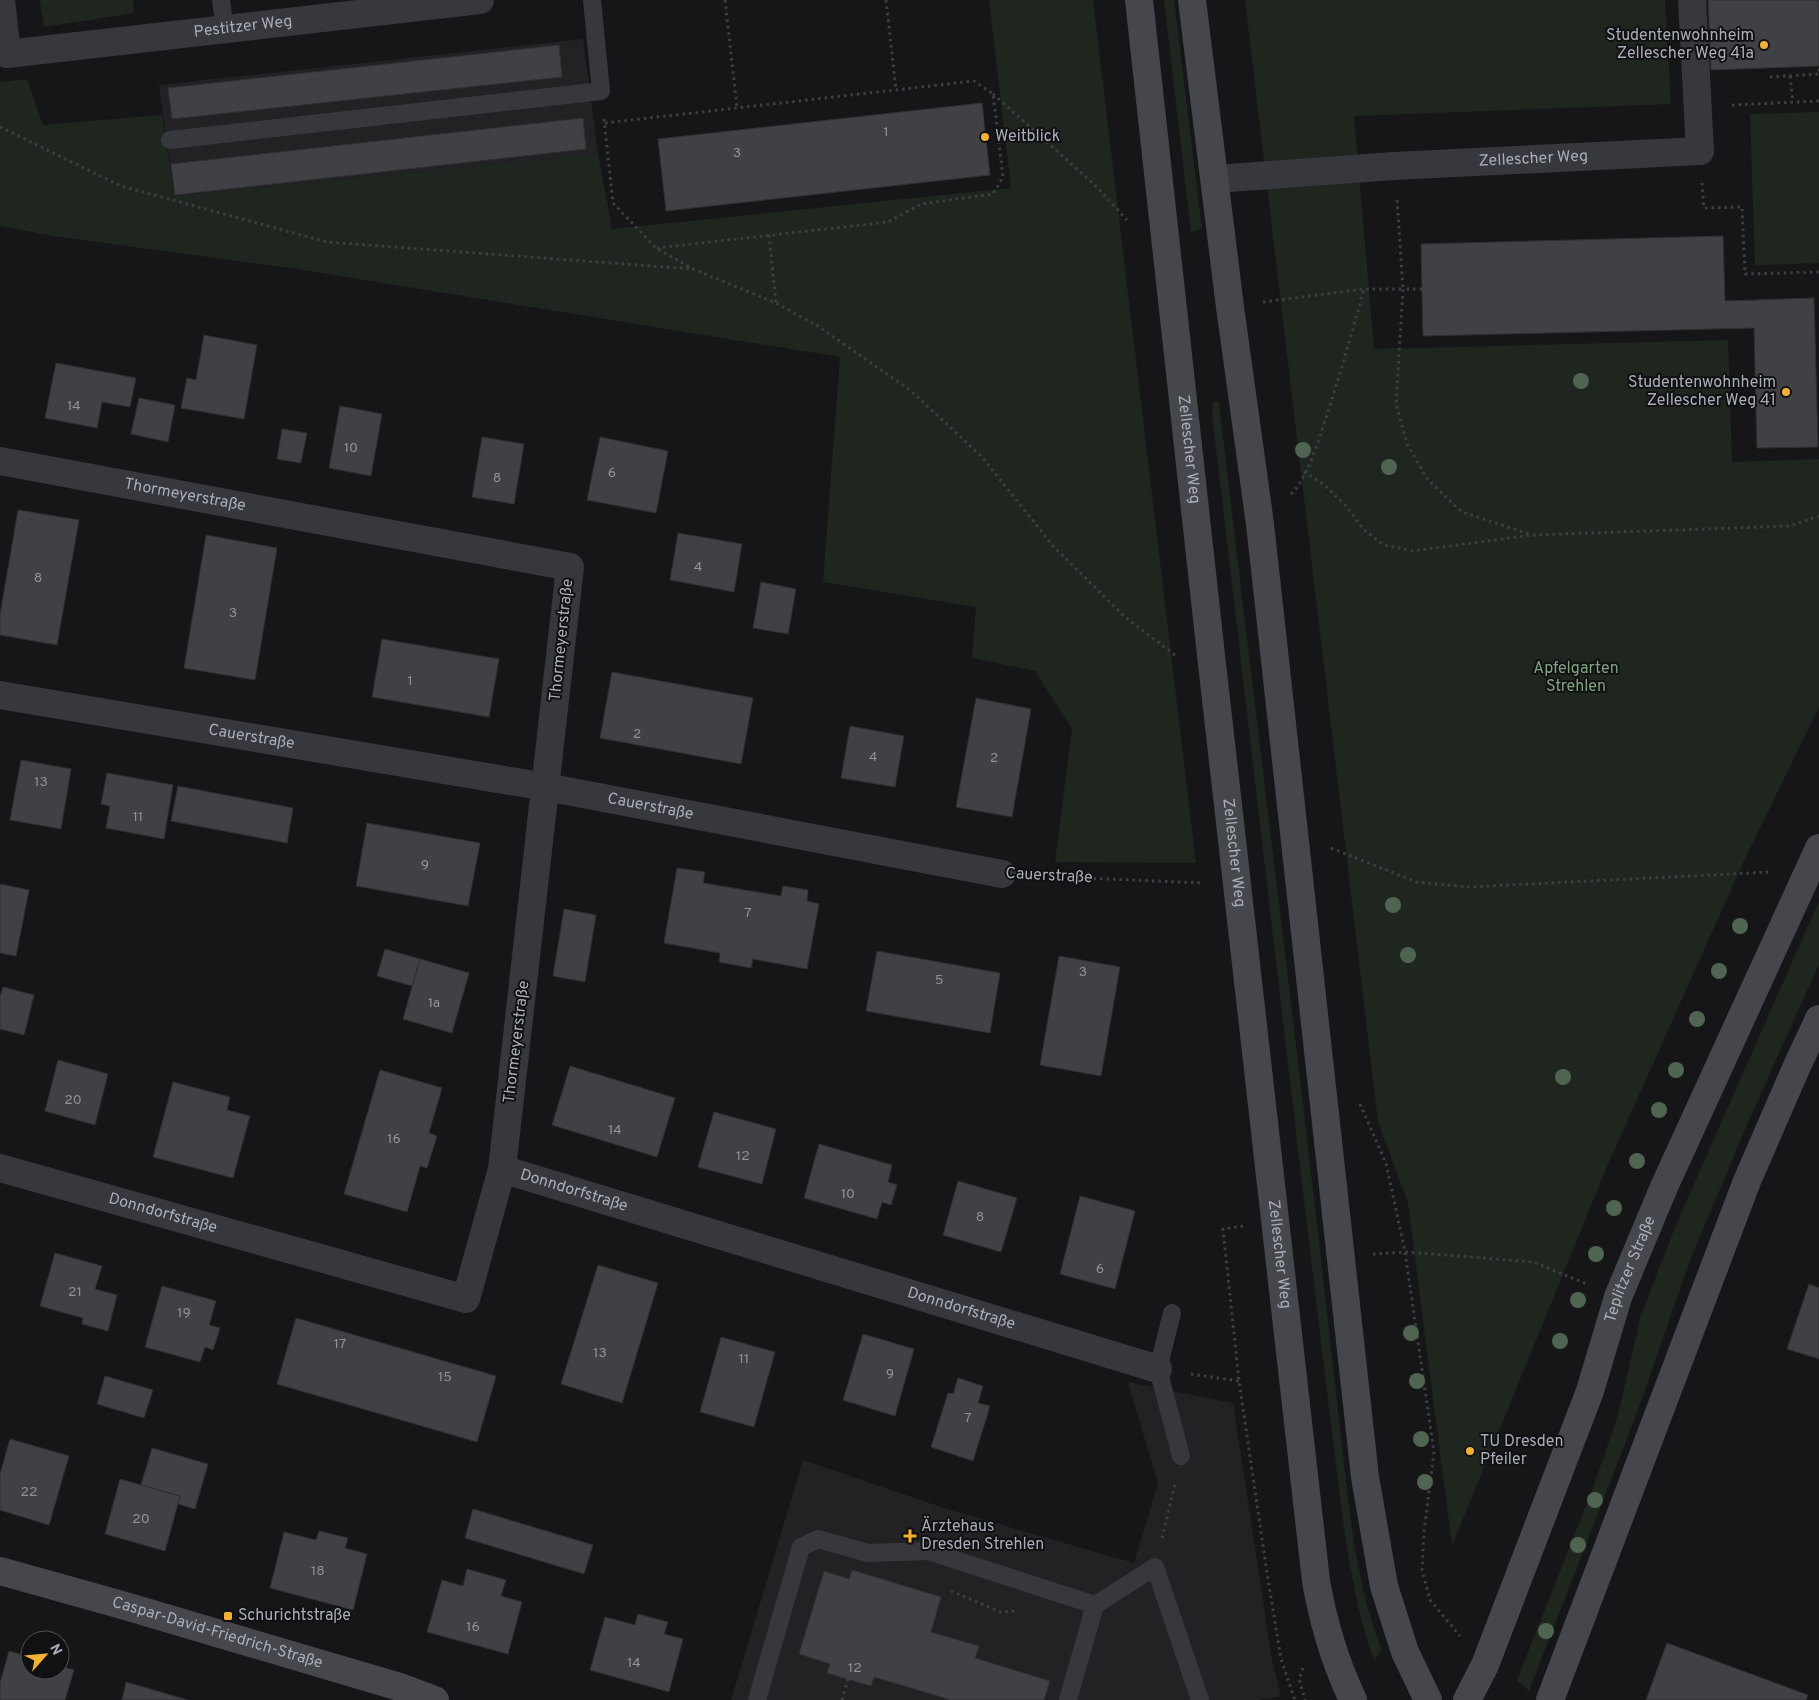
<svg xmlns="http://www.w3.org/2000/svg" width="1819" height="1700" viewBox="0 0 1819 1700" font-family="Overpass,sans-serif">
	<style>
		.built { fill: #222225 }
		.green { fill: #1e261f }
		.building { fill: #404145; stroke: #303034 }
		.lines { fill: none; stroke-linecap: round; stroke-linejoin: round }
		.path { stroke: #3d3f44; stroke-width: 3; stroke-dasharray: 2.5 4; stroke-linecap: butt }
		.lane { stroke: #37383d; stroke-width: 18 }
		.street { stroke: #37383d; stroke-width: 28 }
		.secondary { stroke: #45474d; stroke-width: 28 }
		.tree { fill: #506452 }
		.poi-dot { fill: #f2b134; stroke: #111113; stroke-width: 2 }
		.labels { text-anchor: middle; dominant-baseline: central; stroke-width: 4; stroke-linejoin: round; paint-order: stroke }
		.number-label { font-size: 14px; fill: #8e929b }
		.street-label { font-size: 16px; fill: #a8adb8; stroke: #111113 }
		.poi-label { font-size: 16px; fill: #a8adb8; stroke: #111113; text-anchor: start }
		.park-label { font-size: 16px; fill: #7fa381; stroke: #111113 }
	</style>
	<rect width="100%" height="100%" fill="#161618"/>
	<!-- built -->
	<path class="built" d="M583 39 598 154 174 196 159 85Z
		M1128 1382 1233 1403 1272 1660 1281 1696 1258 1700H731L803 1460 947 1509 1134 1563 1158 1484Z"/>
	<!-- green -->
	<path class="green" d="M40 0H133L134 13 44 27Z
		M989 0H1093L1196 863 1055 862 1072 729 1035 671 972 658 976 607 823 582 840 357 297 269 53 236 0 226V82L27 79 43 125 162 115 174 196 598 154 612 229 1011 188Z
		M1164 0H1174L1202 229 1191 232Z
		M1245 0H1665L1671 104 1354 116 1374 349 1728 340 1732 462 1819 459V707L1743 863 1608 1164 1452 1546 1408 1203 1378 1122Z
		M1819 112V263L1755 265 1750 114Z
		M1213 402H1219C1250 670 1284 938 1315 1207 1324 1286 1333 1366 1342 1446 1350 1515 1356 1585 1382 1650L1374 1661C1358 1616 1350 1569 1343 1521 1297 1153 1256 784 1212 415Z
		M1819 901V964L1746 1127 1689 1263 1638 1410 1529 1691 1517 1680 1593 1488 1618 1415 1641 1315 1676 1225Z"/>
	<!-- building -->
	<path class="building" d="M1708 0H1819V66L1711 70Z
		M559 45 562 77 172 119 168 88Z
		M982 103 990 175 666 211 658 139Z
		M583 118 586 149 175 195 171 164Z
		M1723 236 1725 301 1814 298 1818 447 1757 448 1754 328 1423 336 1421 244Z
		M204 335 257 345 244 419 181 408 187 378 196 380Z
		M56 363 136 378 130 407 102 402 97 428 45 418Z
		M139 398 175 405 168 442 131 434Z
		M340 406 382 414 371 476 329 468Z
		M282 429 307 433 301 463 277 459Z
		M482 437 524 444 514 504 472 497Z
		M600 437 668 451 656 513 587 500Z
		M18 510 79 520 57 645 0 635V615Z
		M678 533 742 544 734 592 670 580Z
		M206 535 277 548 255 680 184 668Z
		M761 582 796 589 788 634 753 628Z
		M382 639 499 659 489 717 372 697Z
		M612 672 753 698 741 764 600 738Z
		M976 698 1031 709 1012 817 956 807Z
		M850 726 904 736 895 787 841 778Z
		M21 760 71 769 61 829 10 820Z
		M107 773 173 785 164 839 106 828 110 806 101 804Z
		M178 786 293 808 287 843 171 821Z
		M367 823 480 843 468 906 356 886Z
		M677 868 705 872 703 883 781 896 783 886 808 890 807 901 819 904 807 969 753 959 751 968 719 962 720 953 664 943Z
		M0 884 29 890 16 956 0 953Z
		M564 909 596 915 585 982 553 976Z
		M385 949 420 959 412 986 377 976Z
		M877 951 1000 973 990 1033 866 1011Z
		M1059 956 1120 967 1101 1076 1040 1065Z
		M420 959 469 973 452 1033 403 1019Z
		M3 987 34 995 24 1035 0 1029V997Z
		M58 1060 108 1074 95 1125 45 1111Z
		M570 1066 675 1098 657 1157 552 1125Z
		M380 1070 442 1088 429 1133 437 1136 427 1168 420 1166 407 1212 344 1194Z
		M173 1082 230 1097 227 1110 250 1116 233 1178 153 1157Z
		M714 1112 776 1129 762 1184 698 1167Z
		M819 1144 892 1165 888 1182 897 1185 891 1205 882 1202 877 1219 804 1198Z
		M958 1181 1017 1198 1001 1252 943 1235Z
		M1080 1196 1135 1211 1115 1289 1060 1274Z
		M55 1253 102 1266 95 1289 117 1295 108 1331 82 1324 83 1318 40 1306Z
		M598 1265 658 1283 622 1403 561 1384Z
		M1809 1284 1819 1288V1359L1787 1349Z
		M162 1286 216 1301 209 1325 220 1328 213 1350 205 1347 200 1362 145 1347Z
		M296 1318 496 1376 477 1442 277 1384Z
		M863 1334 914 1349 895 1416 843 1400Z
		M721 1337 775 1352 754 1427 700 1412Z
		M105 1376 153 1390 144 1418 97 1404Z
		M958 1378 983 1386 978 1403 990 1406 973 1461 931 1447 948 1393 953 1394Z
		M10 1439 69 1456 49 1525 0 1510V1474Z
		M152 1448 208 1464 195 1509 178 1504 180 1496 141 1485Z
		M120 1479 180 1496 165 1551 105 1534Z
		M473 1509 593 1545 584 1574 465 1538Z
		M319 1531 348 1538 345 1548 367 1554 353 1610 270 1588 284 1532 316 1540Z
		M467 1569 506 1580 501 1596 522 1602 508 1654 427 1632 442 1580 463 1586Z
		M852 1570 941 1597 931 1632 979 1646 975 1658 1050 1681 1044 1700H951L874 1677 871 1686 827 1673 830 1664 799 1654 824 1571 849 1579Z
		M638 1614 668 1622 664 1634 683 1639 669 1692 590 1670 605 1617 635 1625Z
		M1667 1643 1808 1695 1806 1700H1646Z
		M9 1651 30 1657V1670H60V1666L74 1670 65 1700H0V1683Z
		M126 1682 188 1700H122Z"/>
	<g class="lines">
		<!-- path -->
		<path class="path" d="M725 0 737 108
			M886 0 896 90
			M1790 76 1793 101
			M1770 77 1819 74V66
			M993 94 1096 186 1127 220
			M1732 105 1819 101
			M604 119 613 203 656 248 693 269 776 303 818 326 910 390 982 457 1054 547 1125 617 1176 656
			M605 123 974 81 993 94 1003 177 993 194 921 204 888 222 657 248
			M0 127 121 186 327 242 692 269
			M1702 183 1704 208 1742 207 1745 274 1819 272
			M769 235 776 303
			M1422 289H1403L1396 404 1407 444 1428 480 1462 512 1532 535
			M1263 302 1364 289H1403L1397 199
			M1304 472 1323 484 1346 506 1363 529 1384 545 1412 551 1533 535 1790 526 1819 516
			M1291 494C1308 478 1318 441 1326 418 1340 375 1352 332 1364 289
			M1331 848 1416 882 1469 887 1770 872
			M1035 876 1204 883
			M1360 1104 1386 1163 1405 1252 1434 1452 1424 1532 1422 1570 1430 1600 1460 1636
			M1243 1226 1223 1229 1239 1381 1267 1573 1281 1659 1295 1700
			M1373 1254 1405 1252 1533 1262 1587 1284
			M1191 1374 1239 1381
			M1162 1538 1175 1483
			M951 1591 1001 1612 1015 1611
			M1303 1668 1299 1679 1305 1700
			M842 1700 848 1679"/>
		<!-- lane -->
		<path class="lane" d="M221 0 225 30
			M170 140 601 91 592 0
			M1172 1313 1158 1369 1181 1456
			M757 1700 801 1547 818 1539 868 1553 928 1551 1095 1605
			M1068 1700 1095 1605 1155 1567 1200 1700"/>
		<!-- street -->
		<g class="street">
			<path id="s1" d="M1 0 7 54 480 0"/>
			<path id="s2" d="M1215 179 1394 166 1700 151 1692 0"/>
			<path id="s3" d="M0 461 570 567 502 1169"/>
			<path id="s4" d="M0 695 546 787 1002 874"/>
			<path id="s5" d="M0 1168 466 1299 502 1169 1158 1369"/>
		</g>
		<!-- secondary -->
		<g class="secondary">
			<path id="s6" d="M1139 0 1212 664 1316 1581C1323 1621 1335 1662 1353 1700"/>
			<path d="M1192 0 1230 307 1260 524 1365 1477 1384 1586 1405 1652 1428 1700"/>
			<path id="s7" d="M0 1571 122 1605 403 1688 435 1700"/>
			<path id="s8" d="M1467 1700 1485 1665 1590 1391 1618 1297 1664 1187 1819 848"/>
			<path d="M1550 1700 1747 1181 1797 1066 1819 1019"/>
		</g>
	</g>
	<!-- trees -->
	<g class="tree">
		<circle cx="1581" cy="381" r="8"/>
		<circle cx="1303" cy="450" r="8"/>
		<circle cx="1389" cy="467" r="8"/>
		<circle cx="1393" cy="905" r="8"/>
		<circle cx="1740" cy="926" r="8"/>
		<circle cx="1408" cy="955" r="8"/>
		<circle cx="1719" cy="971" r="8"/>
		<circle cx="1697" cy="1019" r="8"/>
		<circle cx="1676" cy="1070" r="8"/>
		<circle cx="1563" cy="1077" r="8"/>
		<circle cx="1659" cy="1110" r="8"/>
		<circle cx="1637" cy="1161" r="8"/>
		<circle cx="1614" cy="1208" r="8"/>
		<circle cx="1596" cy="1254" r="8"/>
		<circle cx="1578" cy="1300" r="8"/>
		<circle cx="1411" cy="1333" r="8"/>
		<circle cx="1560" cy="1341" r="8"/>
		<circle cx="1417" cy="1381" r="8"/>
		<circle cx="1421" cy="1439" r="8"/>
		<circle cx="1425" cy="1482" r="8"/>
		<circle cx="1595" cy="1500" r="8"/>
		<circle cx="1578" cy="1545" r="8"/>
		<circle cx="1546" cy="1631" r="8"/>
	</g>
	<!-- markers -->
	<g class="poi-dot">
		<circle cx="1764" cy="45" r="5"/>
		<circle cx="985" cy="137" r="5"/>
		<circle cx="1786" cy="392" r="5"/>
		<circle cx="1470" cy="1451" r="5"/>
		<path d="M907.5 1528.5h5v5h5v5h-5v5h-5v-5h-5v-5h5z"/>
		<rect x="223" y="1611" width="10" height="10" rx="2.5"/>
	</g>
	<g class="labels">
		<!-- number labels -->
		<g class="number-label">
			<text x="886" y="132">1</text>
			<text x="737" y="153">3</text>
			<text x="74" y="406">14</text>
			<text x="351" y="448">10</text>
			<text x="612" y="473">6</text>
			<text x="497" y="478">8</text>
			<text x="698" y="567">4</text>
			<text x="38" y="578">8</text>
			<text x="233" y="613">3</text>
			<text x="410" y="681">1</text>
			<text x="637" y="734">2</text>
			<text x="873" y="757">4</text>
			<text x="994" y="758">2</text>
			<text x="41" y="782">13</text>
			<text x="138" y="817">11</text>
			<text x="425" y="865">9</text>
			<text x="748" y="913">7</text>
			<text x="1083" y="972">3</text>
			<text x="939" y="980">5</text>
			<text x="434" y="1003">1a</text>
			<text x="73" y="1100">20</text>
			<text x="615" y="1130">14</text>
			<text x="394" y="1139">16</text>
			<text x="743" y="1156">12</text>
			<text x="848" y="1194">10</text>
			<text x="980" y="1217">8</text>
			<text x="1100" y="1269">6</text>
			<text x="75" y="1292">21</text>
			<text x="184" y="1313">19</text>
			<text x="340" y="1344">17</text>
			<text x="600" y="1353">13</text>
			<text x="744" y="1359">11</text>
			<text x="890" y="1374">9</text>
			<text x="445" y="1377">15</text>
			<text x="968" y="1418">7</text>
			<text x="29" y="1492">22</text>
			<text x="141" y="1519">20</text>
			<text x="318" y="1571">18</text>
			<text x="473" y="1627">16</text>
			<text x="634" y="1663">14</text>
			<text x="855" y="1668">12</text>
		</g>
		<!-- street labels -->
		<g class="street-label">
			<text stroke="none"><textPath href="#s1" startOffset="292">Pestitzer Weg</textPath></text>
			<text stroke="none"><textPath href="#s2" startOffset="319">Zellescher Weg</textPath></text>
			<text stroke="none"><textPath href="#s6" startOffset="452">Zellescher Weg</textPath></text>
			<text stroke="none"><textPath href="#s3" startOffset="188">Thormeyerstraße</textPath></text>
			<text transform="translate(562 640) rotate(-84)">Thormeyerstraße</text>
			<text stroke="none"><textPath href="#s4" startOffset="255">Cauerstraße</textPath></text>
			<text stroke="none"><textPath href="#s4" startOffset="660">Cauerstraße</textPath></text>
			<text stroke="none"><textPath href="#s6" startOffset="858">Zellescher Weg</textPath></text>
			<text transform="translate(1049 876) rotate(3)">Cauerstraße</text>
			<text transform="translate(517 1042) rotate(-83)">Thormeyerstraße</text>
			<text stroke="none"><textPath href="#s5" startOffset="694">Donndorfstraße</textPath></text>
			<text stroke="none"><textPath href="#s5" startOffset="169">Donndorfstraße</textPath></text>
			<text stroke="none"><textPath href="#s6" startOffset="1262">Zellescher Weg</textPath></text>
			<text stroke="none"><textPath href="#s8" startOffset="461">Teplitzer Straße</textPath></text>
			<text stroke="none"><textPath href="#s5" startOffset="1099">Donndorfstraße</textPath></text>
			<text stroke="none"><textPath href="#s7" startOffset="226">Caspar-David-Friedrich-Straße</textPath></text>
		</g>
		<!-- poi labels -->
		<g class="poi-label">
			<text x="1754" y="36" text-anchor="end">Studentenwohnheim<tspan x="1754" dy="18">Zellescher Weg 41a</tspan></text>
			<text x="995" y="137">Weitblick</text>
			<text x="1776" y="383" text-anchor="end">Studentenwohnheim<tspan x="1776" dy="18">Zellescher Weg 41</tspan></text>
			<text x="1480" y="1442">TU Dresden<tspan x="1480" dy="18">Pfeiler</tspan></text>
			<text x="921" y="1527">Ärztehaus<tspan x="921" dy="18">Dresden Strehlen</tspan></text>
			<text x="238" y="1616">Schurichtstraße</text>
		</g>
		<!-- park labels -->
		<g class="park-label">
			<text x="1576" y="669">Apfelgarten<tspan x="1576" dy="18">Strehlen</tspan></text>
		</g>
	</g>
	<!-- north arrow -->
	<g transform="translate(45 1655) rotate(63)"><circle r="24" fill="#111113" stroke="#4d4f55"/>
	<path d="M0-4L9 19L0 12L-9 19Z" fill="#f2b134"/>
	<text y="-8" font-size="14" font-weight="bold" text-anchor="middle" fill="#a8adb8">N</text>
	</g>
</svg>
